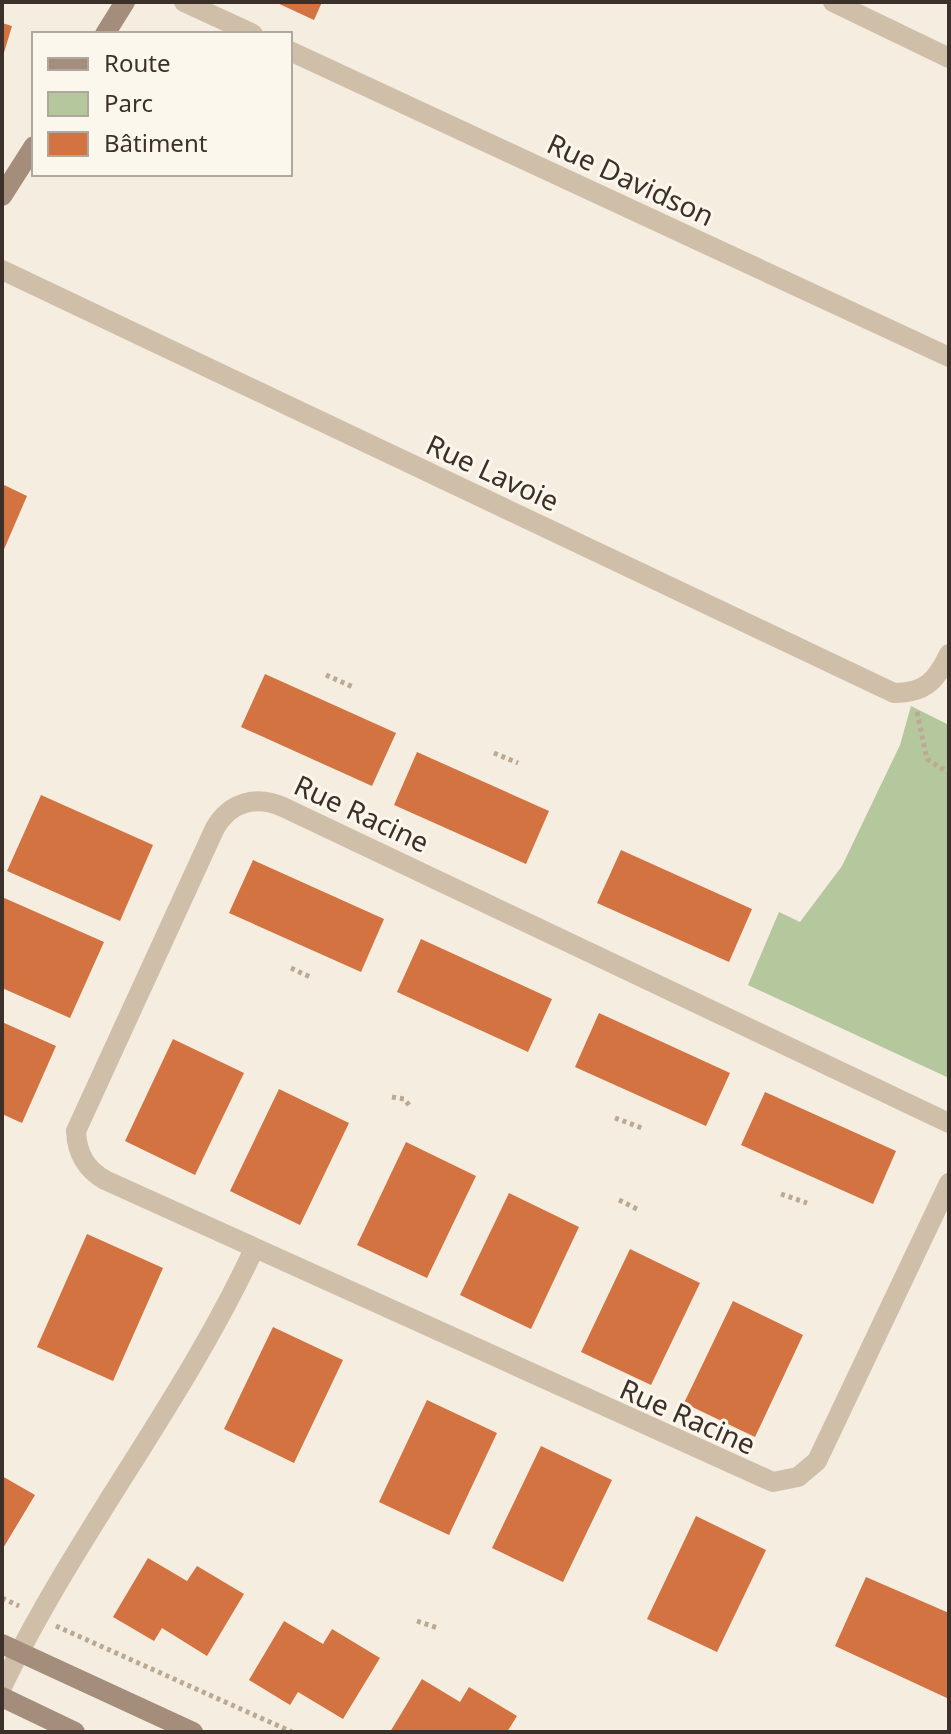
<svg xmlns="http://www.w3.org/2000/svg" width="951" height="1734" viewBox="0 0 951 1734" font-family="'Noto Sans',sans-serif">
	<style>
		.green { fill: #b4c79d }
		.building { fill: #d27341 }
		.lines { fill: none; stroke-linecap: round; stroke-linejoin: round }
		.path { stroke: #bca993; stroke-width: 5; stroke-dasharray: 4 4; stroke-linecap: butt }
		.street { stroke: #cfbfa9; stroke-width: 20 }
		.secondary { stroke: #a48d7a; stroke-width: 20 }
		.labels { text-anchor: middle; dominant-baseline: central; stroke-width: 6; stroke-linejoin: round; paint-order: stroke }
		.street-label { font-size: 28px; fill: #3c312a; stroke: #fcf7ed }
	</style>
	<rect width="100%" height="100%" fill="#f5eddf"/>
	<!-- green -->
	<path class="green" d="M911 706 949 725V1078L748 985 779 912 800 922 842 866 900 745Z"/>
	<!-- building -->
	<path class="building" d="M275 2H322L314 20Z
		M2 23 12 26 3 56H2Z
		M2 484 27 496 2 554Z
		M265 674 396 733 372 786 241 727Z
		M417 752 549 811 526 864 394 805Z
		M41 795 153 845 120 921 7 871Z
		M621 850 752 909 729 962 597 903Z
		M253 860 384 919 361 972 229 913Z
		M2 897 104 942 70 1018 2 988Z
		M421 939 552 999 528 1052 397 992Z
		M599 1013 730 1073 706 1126 575 1067Z
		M2 1022 56 1046 22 1123 2 1114Z
		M173 1039 244 1073 195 1175 125 1141Z
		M279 1089 349 1123 300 1225 230 1191Z
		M765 1092 896 1151 873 1204 741 1145Z
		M406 1142 476 1176 427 1278 357 1245Z
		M509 1193 579 1227 531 1329 460 1295Z
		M87 1234 163 1268 113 1381 37 1347Z
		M630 1249 700 1283 651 1385 581 1352Z
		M733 1301 803 1335 755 1437 684 1403Z
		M273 1327 343 1360 294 1463 224 1429Z
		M427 1400 497 1433 449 1535 379 1502Z
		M541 1446 612 1480 563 1582 492 1548Z
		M2 1476 35 1495 2 1550Z
		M696 1516 766 1550 717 1652 647 1619Z
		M148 1558 187 1581 197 1566 244 1594 207 1656 162 1628 154 1641 113 1617Z
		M866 1577 949 1613V1699L835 1646Z
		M284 1621 323 1644 332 1629 380 1658 343 1719 298 1692 290 1705 249 1680Z
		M422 1679 460 1702 469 1687 517 1716 507 1732H390Z"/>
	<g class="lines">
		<!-- path -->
		<path class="path" d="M326 675 353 687
			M917 712 927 759 949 773
			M494 753 518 763
			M291 968 310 977
			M392 1097 404 1099 409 1105
			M615 1118 642 1128
			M781 1194 807 1203
			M619 1200 637 1209
			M2 1598 19 1606
			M417 1621 438 1628
			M56 1626 292 1732"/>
		<!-- street -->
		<path class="street" d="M184 2 253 34
			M833 2 949 58
			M290 51 949 357
			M2 270 894 693C925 693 936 681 949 654
			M949 1123 283 807C256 795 230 802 215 828L76 1131C77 1154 86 1169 105 1180L773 1482 798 1477 817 1461 949 1183
			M2 1687C75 1535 183 1402 254 1249"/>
		<!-- secondary -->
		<path class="secondary" d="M105 34 125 2
			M2 196 34 146
			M2 1644 193 1732
			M2 1697 75 1732"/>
	</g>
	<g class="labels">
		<!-- street labels -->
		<g class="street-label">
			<text transform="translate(631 179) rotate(25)">Rue Davidson</text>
			<text transform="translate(493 472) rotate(25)">Rue Lavoie</text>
			<text transform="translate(362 813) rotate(25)">Rue Racine</text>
			<text transform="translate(688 1416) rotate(24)">Rue Racine</text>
		</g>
	</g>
	<!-- border -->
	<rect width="951" height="1734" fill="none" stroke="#3c312a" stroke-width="8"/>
	<!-- legend -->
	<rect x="32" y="32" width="260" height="144" fill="#fcf7ed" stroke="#afa89f" stroke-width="2"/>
	<rect x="48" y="58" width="40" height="12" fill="#a48d7a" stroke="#afa89f" stroke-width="2"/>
	<text x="104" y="72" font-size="24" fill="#3c312a">Route</text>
	<rect x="48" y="92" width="40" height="24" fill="#b4c79d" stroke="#afa89f" stroke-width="2"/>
	<text x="104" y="112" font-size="24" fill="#3c312a">Parc</text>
	<rect x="48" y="132" width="40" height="24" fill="#d27341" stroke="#afa89f" stroke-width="2"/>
	<text x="104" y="152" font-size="24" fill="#3c312a">Bâtiment</text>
</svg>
